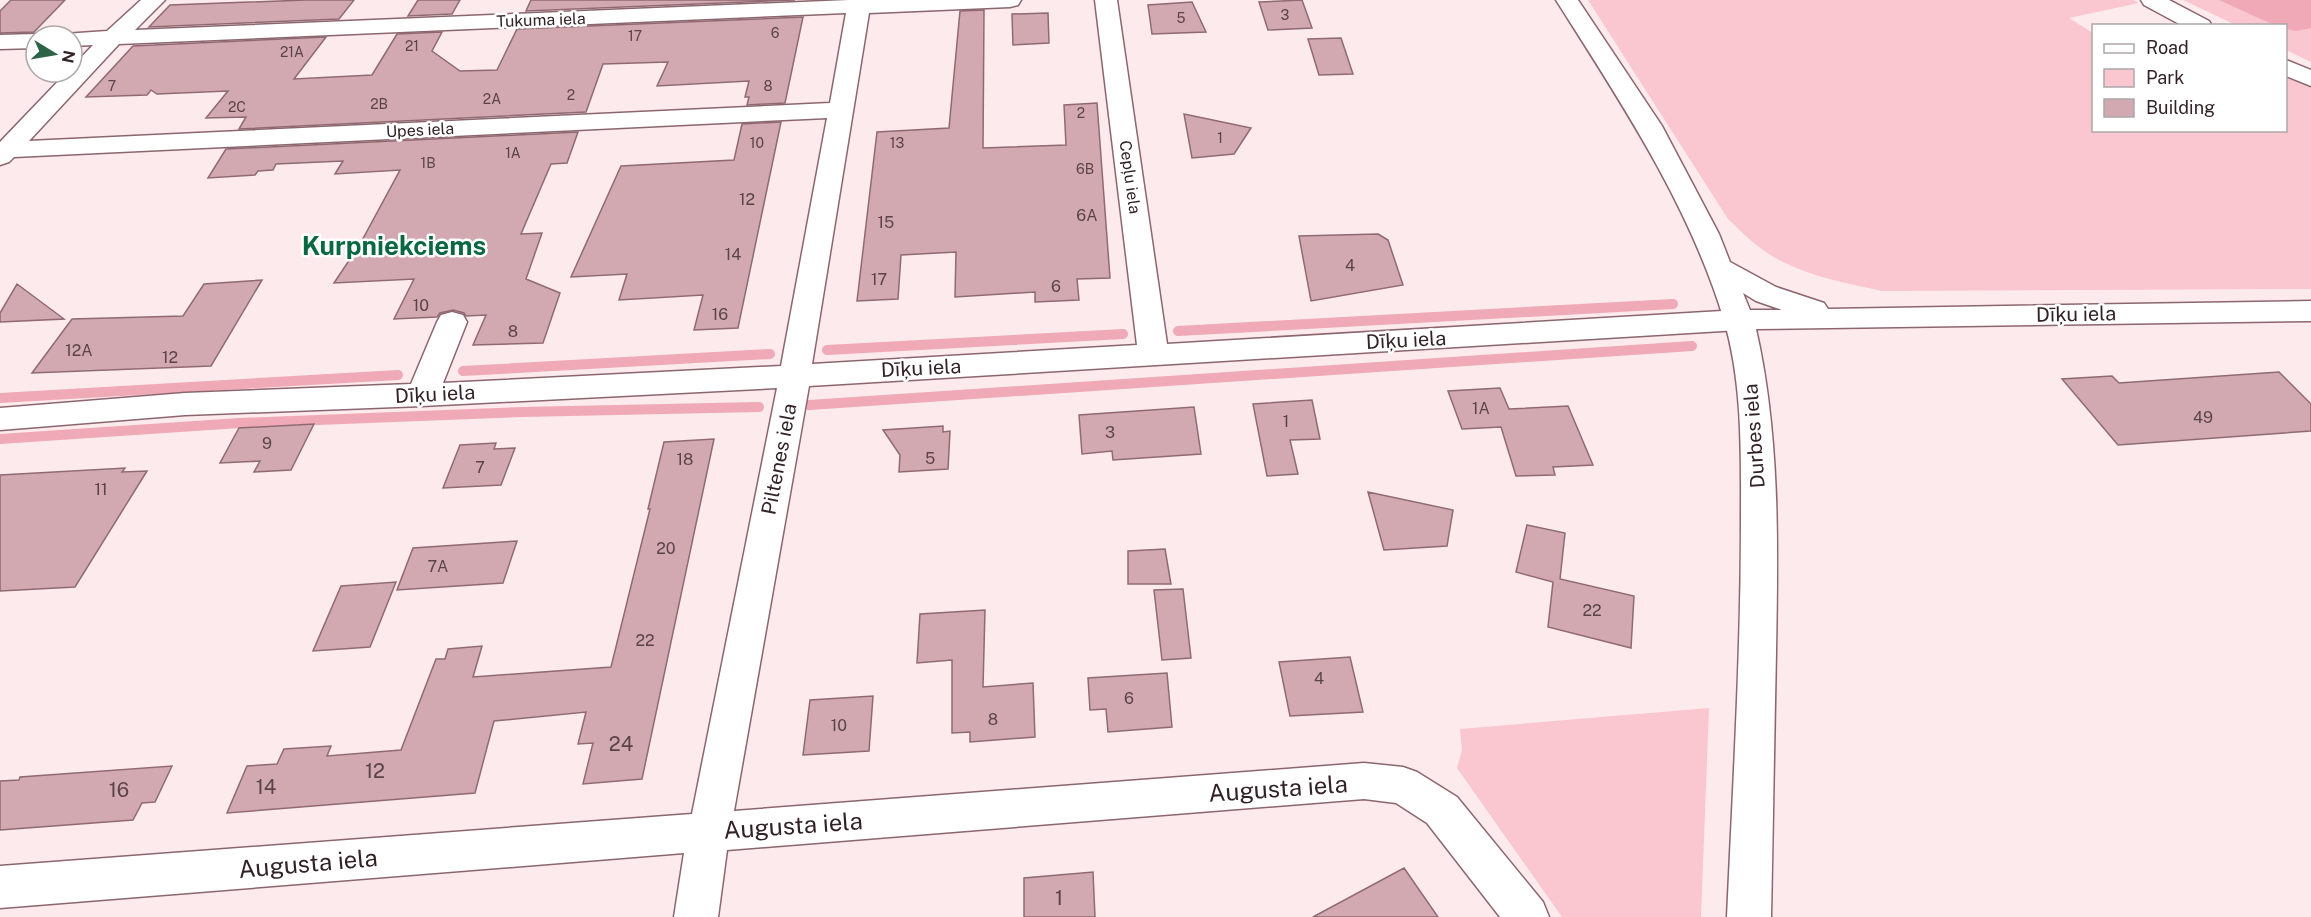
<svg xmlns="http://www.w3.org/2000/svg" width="2311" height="917" viewBox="0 0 2311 917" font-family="'Public Sans',sans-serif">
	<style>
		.green { fill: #fac6d0 }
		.water { fill: #efa9b7 }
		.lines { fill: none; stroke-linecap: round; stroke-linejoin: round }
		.stream { stroke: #efa9b7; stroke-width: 10 }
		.building { fill: #d2a9b1; stroke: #906a72; stroke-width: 1.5 }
		.minor-casing { stroke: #8c666e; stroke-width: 3 }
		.major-casing { stroke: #8c666e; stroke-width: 3 }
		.minor { fill: #fff; fill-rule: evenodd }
		.major { fill: #fff; fill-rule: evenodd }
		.labels { text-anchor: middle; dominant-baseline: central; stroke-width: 5; stroke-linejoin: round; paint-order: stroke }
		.far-number-label { font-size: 14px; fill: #5a4449 }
		.far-street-label { font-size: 16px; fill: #322226; stroke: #fff }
		.number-label { font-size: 16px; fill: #5a4449 }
		.street-label { font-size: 20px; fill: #322226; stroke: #fff }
		.near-number-label { font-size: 20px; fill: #5a4449 }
		.near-street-label { font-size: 24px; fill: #322226; stroke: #fff }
		.district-label { font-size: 26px; font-weight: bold; fill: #096742; stroke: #fff }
	</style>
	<rect width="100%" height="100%" fill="#fceaed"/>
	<!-- green -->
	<path class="green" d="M1588 0H2133L2139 3 2069 18 2093 33 2094 130H2286V76L2311 88V289L1882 291C1840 282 1794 274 1759 247 1748 239 1738 228 1728 219Z
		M2183 0H2311V62L2286 50V26L2236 25Z
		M1709 708 1701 917H1562L1457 768 1462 750 1460 729Z"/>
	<!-- water -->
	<path class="water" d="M2219 0H2311V28L2296 31 2286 29V26L2274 25Z"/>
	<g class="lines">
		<!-- stream -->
		<path class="stream" d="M1178 331 1673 304
			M827 350 1123 334
			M463 371 770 354
			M0 398 398 375
			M809 405 1692 346
			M0 439 240 423 522 412 759 407"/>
	</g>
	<!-- building -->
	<path class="building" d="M11 0H65L34 32 0 33V11Z
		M306 0H354L339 19 149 27 170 5Z
		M418 0H460L452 14 408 16Z
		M531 0H795L526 11Z
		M1302 0 1312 28 1268 30 1259 2Z
		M1192 2 1206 32 1152 34 1148 5Z
		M984 10 983 148 1066 145 1064 105 1097 103 1110 278 1077 279 1079 300 1035 302V292L955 297 956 252 901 255 898 299 857 301 877 132 949 128 960 11Z
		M1048 13 1049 43 1013 45 1012 14Z
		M803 17 785 103 747 105 749 97H745L749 81 657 86 668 62 603 64 586 112 239 129 246 117 206 118 228 91 157 94 151 90 147 95 86 97 133 46 326 37 294 79 372 75 397 34 442 32 432 51 460 71 497 70 517 29Z
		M1341 38 1353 74 1319 75 1308 39Z
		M1184 114 1251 128 1234 154 1192 158Z
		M781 122 738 328 694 330 703 295 619 300 627 274 571 277 621 166 734 160 742 124Z
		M578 132 567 163 551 164 521 234 542 233 526 279 560 293 543 343 473 345 486 315 466 316 464 313 453 310 440 313 437 317 394 319 414 279 334 283 360 244 400 170 335 174 343 161 276 164 273 170 258 171 255 175 208 178 226 149Z
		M1378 234 1388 240 1403 285 1311 301 1299 236Z
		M262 280 211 366 32 373 72 319 183 316 204 284Z
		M17 284 64 319 0 322V313Z
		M2279 372 2311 404V431L2118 445 2062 379 2112 376 2119 383Z
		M1500 388 1509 409 1568 406 1593 465 1553 467 1555 475 1516 476 1501 427 1462 429 1448 391Z
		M1312 400 1320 439 1290 440 1298 474 1267 476 1253 404Z
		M1194 407 1201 454 1113 460 1112 451 1082 454 1079 415Z
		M314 424 291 470 254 472 260 461 220 463 239 428Z
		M943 426V432L950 431 948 469 899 472 900 455 883 430Z
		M714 439 642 779 583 784 593 743 578 744 586 712 494 721 475 793 227 813 247 766 277 764 284 749 331 746 327 756 401 750 436 659H445L448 649 482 646 473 677 611 667 650 509H648L664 442Z
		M496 443 494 449 515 448 501 485 443 488 460 445Z
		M125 468 122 472 147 471 75 587 0 591V475Z
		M1368 492 1453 510 1447 546 1384 550Z
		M1527 525 1565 533 1560 579 1634 596 1631 648 1548 627 1553 582 1516 572Z
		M517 541 503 583 397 590 413 548Z
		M1165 549 1171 584H1128V551Z
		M396 582 370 647 313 651 341 586Z
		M1183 589 1191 658 1162 660 1154 590Z
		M985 610 983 687 1033 683 1035 737 970 742V732L952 733V660L917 663 920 614Z
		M1350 657 1363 712 1290 716 1279 662Z
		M1167 673 1172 727 1108 732 1106 709 1090 710 1088 678Z
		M873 696 869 751 803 755 810 700Z
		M172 766 155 802 142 803 133 820 0 830V781L19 780 20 777Z
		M1404 868 1438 917H1313Z
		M1093 872 1095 917H1024V878Z"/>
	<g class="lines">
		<!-- minor casing -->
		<g class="minor-casing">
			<path id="minor" d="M141 0H165L135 30 849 0H1021L1018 5 1010 7 869 13 812 364 1137 345 1095 0H1117L1167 344 1739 310 1749 313 1754 320 1749 327 1739 330 809 386 734 811 1364 763 1403 767 1417 772 1457 797 1543 902 1549 917H1500L1427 823 1396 803 1364 799 727 850 718 917H674L684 853 0 908V866L692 814 777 388 422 406 185 415 0 430V408L185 393 411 384 437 322 441 315 452 312 463 315 467 322 443 383 781 366 827 118 14 157 9 162 0 165V142L67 72H72V67L93 45 72 46V36H63L64 34 107 31ZM846 13 830 103 29 141 119 44Z
				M2141 0H2169L2209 21 2212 26H2183L2144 5Z
				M36 34 44 36H36V48L0 49V35Z
				M2286 60 2311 70V86L2286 76Z"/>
		</g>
		<!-- major casing -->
		<g class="major-casing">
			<path id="major" d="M1556 0H1578L1662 126 1719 234 1730 262 1776 287 1824 303 1828 309 2311 301V321L1756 329C1780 434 1778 545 1776 652 1774 740 1773 829 1771 917H1727C1733 785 1741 653 1741 521 1741 455 1743 384 1724 320 1689 204 1620 101 1556 0ZM1743 293 1756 301 1782 310H1750Z"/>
		</g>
		<!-- minor -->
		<use href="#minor" class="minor"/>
		<!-- major -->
		<use href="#major" class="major"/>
	</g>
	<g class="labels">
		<!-- far-number labels -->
		<g class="far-number-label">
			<text x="1285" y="15">3</text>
			<text x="1181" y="18">5</text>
			<text x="775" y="33">6</text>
			<text x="635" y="36">17</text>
			<text x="412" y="46">21</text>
			<text x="292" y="52">21A</text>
			<text x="112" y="86">7</text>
			<text x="768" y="86">8</text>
			<text x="571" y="95">2</text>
			<text x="492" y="99">2A</text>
			<text x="379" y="104">2B</text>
			<text x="237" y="107">2C</text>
			<text x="1081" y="113">2</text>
			<text x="1220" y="138">1</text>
			<text x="757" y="143">10</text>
			<text x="897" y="143">13</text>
			<text x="513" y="153">1A</text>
			<text x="428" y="163">1B</text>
			<text x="1085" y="169">6B</text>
		</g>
		<!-- far-street labels -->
		<g class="far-street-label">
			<text transform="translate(541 20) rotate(-2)">Tukuma iela</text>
			<text transform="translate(420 130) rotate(-3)">Upes iela</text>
			<text transform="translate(1130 177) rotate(82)">Cepļu iela</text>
		</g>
		<!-- number labels -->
		<g class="number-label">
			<text x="747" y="199">12</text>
			<text x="1087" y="215">6A</text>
			<text x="886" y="222">15</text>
			<text x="733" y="254">14</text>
			<text x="1350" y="265">4</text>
			<text x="879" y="279">17</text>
			<text x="1056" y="286">6</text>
			<text x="421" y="305">10</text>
			<text x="720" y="314">16</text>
			<text x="513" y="331">8</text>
			<text x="79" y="350">12A</text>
			<text x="170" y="357">12</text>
			<text x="1481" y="408">1A</text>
			<text x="2203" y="417">49</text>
			<text x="1286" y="421">1</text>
			<text x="1110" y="432">3</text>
			<text x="267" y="443">9</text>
			<text x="930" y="458">5</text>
			<text x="685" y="459">18</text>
			<text x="480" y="467">7</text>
			<text x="101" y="489">11</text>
			<text x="666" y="548">20</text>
			<text x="438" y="566">7A</text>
			<text x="1592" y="610">22</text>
			<text x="645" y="640">22</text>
			<text x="1319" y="678">4</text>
			<text x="1129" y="698">6</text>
			<text x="993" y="719">8</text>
			<text x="839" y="725">10</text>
		</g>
		<!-- street labels -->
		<g class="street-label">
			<text transform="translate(2076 314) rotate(-1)">Dīķu iela</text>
			<text transform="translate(1406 340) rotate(-3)">Dīķu iela</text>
			<text transform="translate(921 368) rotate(-3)">Dīķu iela</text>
			<text transform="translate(435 394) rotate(-3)">Dīķu iela</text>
			<text transform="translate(1754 436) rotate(-94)">Durbes iela</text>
			<text transform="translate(779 459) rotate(-79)">Piltenes iela</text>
		</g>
		<!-- near-number labels -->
		<g class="near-number-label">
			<text x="621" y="744">24</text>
			<text x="375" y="771">12</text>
			<text x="266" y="787">14</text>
			<text x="119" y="790">16</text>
			<text x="1059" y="898">1</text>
		</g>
		<!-- near-street labels -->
		<g class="near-street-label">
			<text transform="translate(1278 788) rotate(-4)">Augusta iela</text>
			<text transform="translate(793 825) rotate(-4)">Augusta iela</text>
			<text transform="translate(308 863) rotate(-5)">Augusta iela</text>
		</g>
		<!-- district labels -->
		<g class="district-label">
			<text x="394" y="245">Kurpniekciems</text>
		</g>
	</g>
	<!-- legend -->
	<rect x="2092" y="24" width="195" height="108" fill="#ffffff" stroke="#ada7a8" stroke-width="1.5"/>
	<rect x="2104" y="44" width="30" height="9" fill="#ffffff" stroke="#ada7a8" stroke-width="1.5"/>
	<text x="2146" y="54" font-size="18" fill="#322226">Road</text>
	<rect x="2104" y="69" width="30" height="18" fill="#fac6d0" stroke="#ada7a8" stroke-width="1.5"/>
	<text x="2146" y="84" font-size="18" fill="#322226">Park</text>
	<rect x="2104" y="99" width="30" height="18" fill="#d2a9b1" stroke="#ada7a8" stroke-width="1.5"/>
	<text x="2146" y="114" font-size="18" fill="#322226">Building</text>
	<!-- north arrow -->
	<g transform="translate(54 54) rotate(101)"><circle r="28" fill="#ffffff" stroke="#ada7a8" stroke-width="1.5"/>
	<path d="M0-4.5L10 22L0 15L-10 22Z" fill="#2e6348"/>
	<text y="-9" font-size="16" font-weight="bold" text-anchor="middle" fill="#322226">N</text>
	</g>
</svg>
